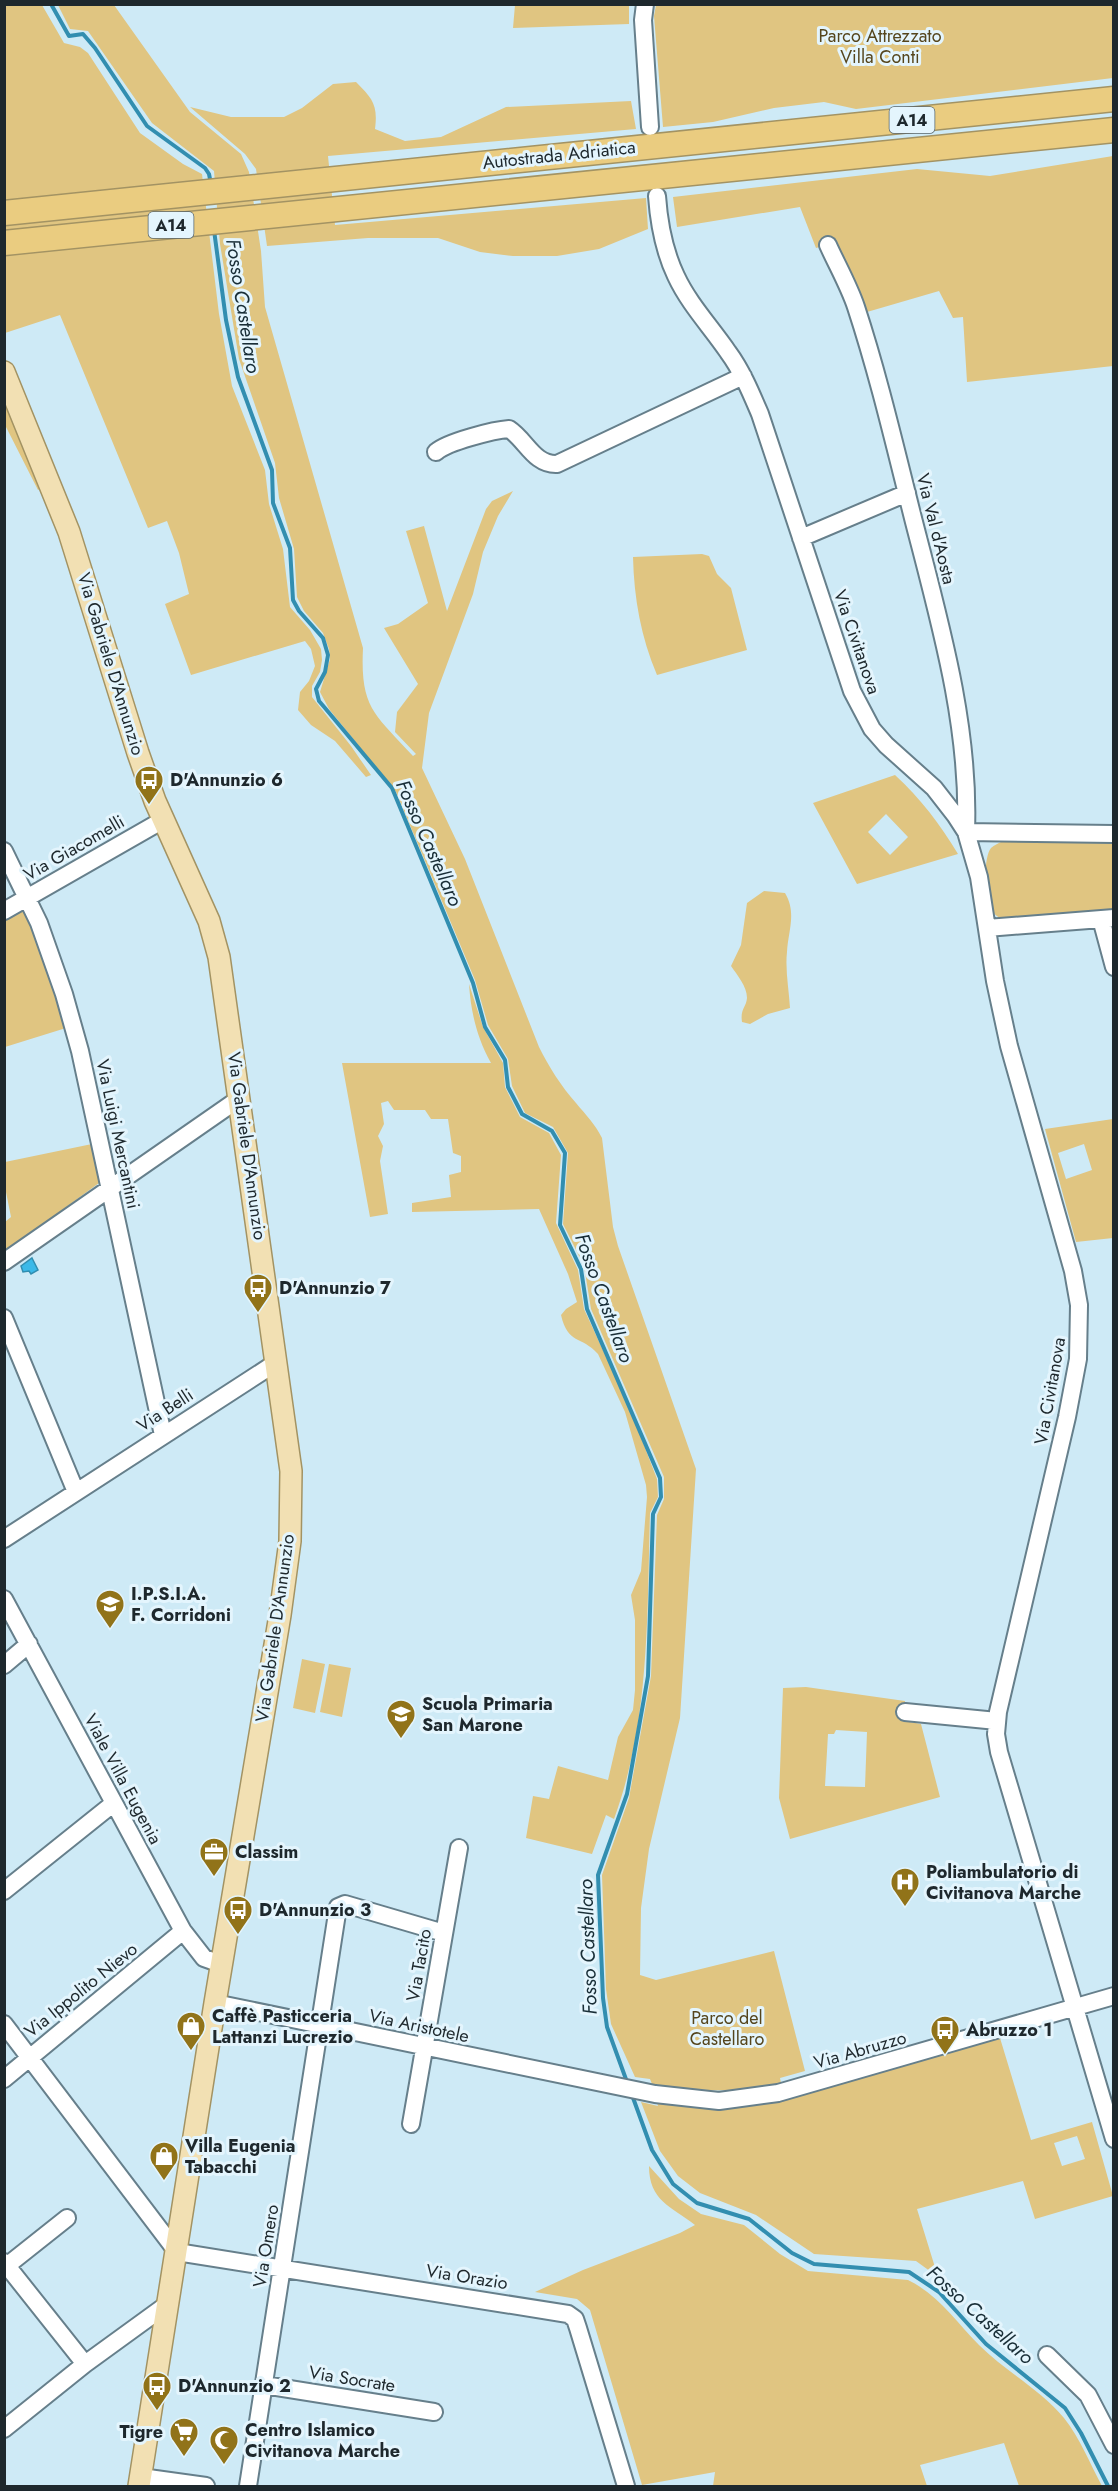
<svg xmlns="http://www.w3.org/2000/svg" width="1118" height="2491" viewBox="0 0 1118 2491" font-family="Jost,sans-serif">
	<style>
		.green { fill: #e0c581; fill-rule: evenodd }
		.water { fill: #3bb9e8; stroke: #328eb0; stroke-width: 1.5 }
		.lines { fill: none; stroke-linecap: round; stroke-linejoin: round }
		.stream { stroke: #328eb0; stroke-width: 4 }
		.minor-casing { stroke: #667f8b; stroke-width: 20 }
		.major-casing { stroke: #a39363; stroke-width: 24 }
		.highway-casing { stroke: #a39363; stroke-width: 27 }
		.minor { stroke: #fff; stroke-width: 16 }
		.major { stroke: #f2e0b3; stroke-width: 21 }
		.highway { stroke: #eacc80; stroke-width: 24 }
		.labels { text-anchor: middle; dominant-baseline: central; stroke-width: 6; stroke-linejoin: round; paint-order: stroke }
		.shield { fill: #e4f5fd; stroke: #59666b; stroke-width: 1.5 }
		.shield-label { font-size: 16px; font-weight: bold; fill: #1e282d }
		.park-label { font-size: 18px; fill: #55451c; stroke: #e4f5fd }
		.street-label { font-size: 18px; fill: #1e282d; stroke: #e4f5fd }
		.poi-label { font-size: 18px; font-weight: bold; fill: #1e282d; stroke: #e4f5fd; text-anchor: start }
		.water-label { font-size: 20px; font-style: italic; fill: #192e37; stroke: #e4f5fd }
	</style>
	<rect width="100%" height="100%" fill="#ceeaf6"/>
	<!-- green -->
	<path class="green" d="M5 5H42L64 43 80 47 88 53 140 133 183 164 202 174 219 314 232 386 265 470 269 504 283 549 290 607 310 630 321 649 322 660 320 672 312 686V697L351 746 371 775 366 777 335 741 311 725 298 710 300 692 309 681 315 666 311 649 305 641 191 675 165 604 189 594 179 553 167 521 148 528 60 315 5 333Z
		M58 5H114L190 112 241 154 249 172 261 251 265 307 363 648C360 709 375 714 413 756L416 754 395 732 397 712 418 684 384 628 398 624 428 603 406 531 424 526 447 611 486 509 492 501 513 491 498 516 483 552 473 594 429 713 422 768 465 859 539 1047C549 1067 561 1086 576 1103 586 1115 595 1124 602 1138L613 1227 618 1246 696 1469 680 1718 649 1849 641 1908 640 1975 656 1980 774 1951 805 2071 780 2078 781 2083C737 2094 697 2091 652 2084L650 2079 635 2077 611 2024 606 1989 602 1875 629 1798 651 1676 657 1515 664 1499V1477L591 1309 584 1266 563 1224 568 1153 553 1127 525 1113 512 1086 508 1059 488 1025 475 980 396 792 329 709 320 692 330 659 329 649 323 633 304 611 297 597 294 549 279 498 275 463 239 359 220 244 214 171 152 123 88 31 70 29Z
		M515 5H629V24L513 28Z
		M656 5H1113V78L856 109 824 102 774 108 713 122 663 127 654 16Z
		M356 82C373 99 378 105 375 129L405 141 441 137 506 107 631 101 636 129 328 156 335 225 646 198 648 229 599 249 557 256H513L480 252 438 238H368L267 246 256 169 245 154 190 107 231 117H284L302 108 333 84Z
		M1113 156V366L967 382 963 317 953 318 939 291 867 312 837 242 816 248 800 207 677 227 673 197 917 169 990 176Z
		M4 393 43 487 38 490 5 425Z
		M702 554 709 556 717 574 731 588 747 650 657 675C641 637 634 599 633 557Z
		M895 775C921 799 940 824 958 854L857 884 813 803ZM886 814 908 837 890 855 868 832Z
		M1003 841 1113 843V910L1008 921C1002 919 996 917 992 911 986 899 982 860 991 848 994 845 999 843 1003 841Z
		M764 891 785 893C797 913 788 931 787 952 785 970 789 990 790 1008L768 1014 750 1024 742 1022C740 1009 746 1008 747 998 747 986 737 975 731 966L741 945 747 903Z
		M24 909 32 925 66 1028 5 1047 4 920Z
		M469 984 483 1027 503 1063 505 1087 520 1117 549 1133 561 1155 556 1223 578 1270 584 1309 630 1409 657 1479 658 1497 650 1513C647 1615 650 1721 614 1819L606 1815 592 1854 526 1838 533 1796 549 1799 558 1766 608 1780 618 1737 633 1710 635 1690V1620L631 1595 641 1571 647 1497 646 1485 625 1412 598 1354C581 1335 568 1345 561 1315L566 1309 577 1302 568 1274 539 1209 412 1212V1203L451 1197 449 1175 461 1172V1156L453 1153 448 1119H431L425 1110H394L388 1101 381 1103 384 1124 378 1136 383 1146 380 1161 388 1214 370 1217 342 1063H491C477 1038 471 1013 469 984Z
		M1113 1119V1238L1076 1242 1045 1129ZM1084 1144 1092 1170 1066 1179 1058 1153Z
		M92 1144 99 1183 5 1252V1222L11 1217 5 1187V1162Z
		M302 1659 325 1664 315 1713 293 1708Z
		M329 1664 351 1668 342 1717 320 1712Z
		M806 1687 905 1701 904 1721 921 1724 940 1797 790 1839 779 1798 783 1688ZM836 1730 867 1732 865 1787 825 1786 828 1734H834Z
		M1000 2038 1031 2140 1092 2122 1113 2196 1035 2219 1023 2181 917 2209 938 2277 916 2261 814 2254 756 2215 700 2193 678 2176 660 2151 641 2102 658 2106 657 2103 727 2108 776 2102ZM1077 2136 1085 2159 1062 2166 1054 2143Z
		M649 2166 679 2199 701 2214 744 2225 780 2254 808 2271 908 2280C939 2295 956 2322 979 2345 1005 2371 1040 2389 1064 2418 1080 2438 1090 2464 1102 2486H1019L1004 2443 920 2465 927 2486H713L715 2472 642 2485 590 2310 577 2299 535 2292 583 2270 680 2233 695 2225C671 2206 649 2201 649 2166Z"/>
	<!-- water -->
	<path class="water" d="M32 1258 38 1270 31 1274 29 1271 23 1272 21 1266Z"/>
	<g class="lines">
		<!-- stream -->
		<path class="stream" d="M51 4 69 36 83 34 95 48 147 126 205 168 209 174 211 184
			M214 230 226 320 238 377 272 470 273 503 290 548 293 600 299 611 323 638 328 655 325 672 316 689 319 701 325 708 392 788 473 983 485 1027 505 1060 508 1087 522 1114 552 1131 565 1153 560 1225 581 1269 587 1309 660 1478 661 1497 653 1514 648 1676 627 1794 598 1875 603 1998 607 2027 627 2082
			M632 2095 652 2150 673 2184 697 2203 749 2219 792 2253 814 2264 909 2272 939 2292 986 2344 1065 2408 1081 2433 1108 2486"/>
		<!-- minor casing -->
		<g class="minor-casing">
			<path id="minor" d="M645 4 643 20 650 127
				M657 196C659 224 664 251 676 276 689 304 711 327 728 352 742 371 751 393 760 414L852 691 872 729 886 745 934 788 955 815 966 832 979 877 995 981 1009 1046 1073 1271 1079 1305 1078 1359 1067 1417 998 1712 996 1734 999 1752 1114 2139
				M828 245C837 265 849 286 856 307 879 377 896 451 914 522 940 623 970 727 966 831
				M436 452C447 442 494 430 509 429 526 440 534 465 557 464L743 376
				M801 538 907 493
				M966 832 1114 834
				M4 851 39 923 64 994 80 1051 163 1435
				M4 911 163 820
				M1101 919 1114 967
				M987 928 1114 918
				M4 1262 240 1098
				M4 1318 76 1492
				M4 1539 277 1362
				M4 1599 183 1931 204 1958 221 1964
				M4 1665 29 1644
				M905 1712 997 1721
				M4 1891 114 1803
				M215 2003 655 2094 719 2101 778 2093 1114 1996
				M4 2024 177 2252 568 2314 575 2319 578 2328 626 2486
				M4 2079 183 1931
				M411 2124 459 1848
				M4 2262 85 2364
				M4 2268 67 2218
				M1047 2355 1088 2395 1114 2445
				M264 2385 434 2412
				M4 2429 85 2364 169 2303
				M141 2477 206 2486
				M248 2486 338 1907 345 1904 444 1933"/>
		</g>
		<!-- major casing -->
		<g class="major-casing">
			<path id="major" d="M4 372 69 532 138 753 155 801 209 921 219 957 291 1471 290 1541 280 1615 215 2003 139 2486"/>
		</g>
		<!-- highway casing -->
		<g class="highway-casing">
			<path id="highway" d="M4 213 1114 99
				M4 243 1114 130"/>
		</g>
		<!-- minor -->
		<use href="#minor" class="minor"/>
		<!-- major -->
		<use href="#major" class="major"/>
		<!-- highway -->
		<use href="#highway" class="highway"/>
	</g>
	<!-- icons -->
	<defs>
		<g id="bus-pin" transform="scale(1.5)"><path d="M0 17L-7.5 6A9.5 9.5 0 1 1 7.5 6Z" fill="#917319" stroke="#e4f5fd"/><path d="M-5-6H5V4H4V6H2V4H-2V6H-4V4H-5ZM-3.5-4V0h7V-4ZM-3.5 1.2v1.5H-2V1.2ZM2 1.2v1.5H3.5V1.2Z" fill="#fff"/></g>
		<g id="school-pin" transform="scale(1.5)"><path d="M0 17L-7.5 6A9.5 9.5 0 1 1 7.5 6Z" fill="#917319" stroke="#e4f5fd"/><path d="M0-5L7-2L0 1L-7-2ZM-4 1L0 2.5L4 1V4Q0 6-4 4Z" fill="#fff"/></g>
		<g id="office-pin" transform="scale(1.5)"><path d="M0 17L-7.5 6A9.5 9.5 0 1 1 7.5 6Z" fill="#917319" stroke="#e4f5fd"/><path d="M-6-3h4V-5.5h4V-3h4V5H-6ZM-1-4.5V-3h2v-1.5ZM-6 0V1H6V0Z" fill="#fff"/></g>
		<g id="hospital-pin" transform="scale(1.5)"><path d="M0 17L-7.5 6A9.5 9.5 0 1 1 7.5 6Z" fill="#917319" stroke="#e4f5fd"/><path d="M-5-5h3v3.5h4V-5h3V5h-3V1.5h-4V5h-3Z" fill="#fff"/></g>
		<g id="shop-pin" transform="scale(1.5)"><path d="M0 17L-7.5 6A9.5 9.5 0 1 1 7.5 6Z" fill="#917319" stroke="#e4f5fd"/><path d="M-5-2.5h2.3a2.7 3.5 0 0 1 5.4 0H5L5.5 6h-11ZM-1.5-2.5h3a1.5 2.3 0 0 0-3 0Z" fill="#fff"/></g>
		<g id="supermarket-pin" transform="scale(1.5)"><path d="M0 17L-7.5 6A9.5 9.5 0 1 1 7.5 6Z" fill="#917319" stroke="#e4f5fd"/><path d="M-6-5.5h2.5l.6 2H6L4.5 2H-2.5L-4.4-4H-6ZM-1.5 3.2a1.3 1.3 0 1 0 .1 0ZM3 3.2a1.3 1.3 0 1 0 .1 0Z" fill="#fff"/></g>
		<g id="mosque-pin" transform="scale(1.5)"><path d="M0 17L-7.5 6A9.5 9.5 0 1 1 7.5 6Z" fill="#917319" stroke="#e4f5fd"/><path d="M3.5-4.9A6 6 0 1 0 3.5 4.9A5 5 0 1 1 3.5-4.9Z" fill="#fff"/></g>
	</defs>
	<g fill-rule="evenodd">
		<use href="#bus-pin" x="149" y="780"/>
		<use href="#bus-pin" x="258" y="1288"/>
		<use href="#school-pin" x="110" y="1604"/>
		<use href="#school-pin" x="401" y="1714"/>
		<use href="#office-pin" x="214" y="1852"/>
		<use href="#hospital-pin" x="905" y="1882"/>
		<use href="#bus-pin" x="238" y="1910"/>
		<use href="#shop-pin" x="191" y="2026"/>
		<use href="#bus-pin" x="945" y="2030"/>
		<use href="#shop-pin" x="164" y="2156"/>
		<use href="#bus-pin" x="157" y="2386"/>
		<use href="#supermarket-pin" x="184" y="2432"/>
		<use href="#mosque-pin" x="224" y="2440"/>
	</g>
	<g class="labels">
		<!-- shield labels -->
		<g class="shield">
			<rect x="889.5" y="107" width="45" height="26" rx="4.5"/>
			<rect x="148.5" y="212" width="45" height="26" rx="4.5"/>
		</g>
		<g class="shield-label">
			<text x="912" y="120">A14</text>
			<text x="171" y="225">A14</text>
		</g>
		<!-- park labels -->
		<g class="park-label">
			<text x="880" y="36">Parco Attrezzato<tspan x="880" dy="21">Villa Conti</tspan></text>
			<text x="727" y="2018">Parco del<tspan x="727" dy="21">Castellaro</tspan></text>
		</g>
		<!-- street labels -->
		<g class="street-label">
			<text transform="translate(559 155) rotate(-6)">Autostrada Adriatica</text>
			<text transform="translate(936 529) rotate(76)">Via Val d'Aosta</text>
			<text transform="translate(857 642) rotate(71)">Via Civitanova</text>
			<text transform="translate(111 664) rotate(73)">Via Gabriele D'Annunzio</text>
			<text transform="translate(74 848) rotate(-30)">Via Giacomelli</text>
			<text transform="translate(118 1134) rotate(78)">Via Luigi Mercantini</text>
			<text transform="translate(247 1146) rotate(82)">Via Gabriele D'Annunzio</text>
			<text transform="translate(1050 1391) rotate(-80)">Via Civitanova</text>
			<text transform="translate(165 1410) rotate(-33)">Via Belli</text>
			<text transform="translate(275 1628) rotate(-82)">Via Gabriele D'Annunzio</text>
			<text transform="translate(123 1779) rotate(62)">Viale Villa Eugenia</text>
			<text transform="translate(419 1965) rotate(-80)">Via Tacito</text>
			<text transform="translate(81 1990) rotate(-39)">Via Ippolito Nievo</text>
			<text transform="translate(419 2026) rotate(12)">Via Aristotele</text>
			<text transform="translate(860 2050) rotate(-16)">Via Abruzzo</text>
			<text transform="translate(266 2246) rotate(-81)">Via Omero</text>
			<text transform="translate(467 2277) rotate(9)">Via Orazio</text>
			<text transform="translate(352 2379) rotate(9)">Via Socrate</text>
		</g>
		<!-- poi labels -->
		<g class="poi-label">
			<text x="170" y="780">D'Annunzio 6</text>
			<text x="279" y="1288">D'Annunzio 7</text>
			<text x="131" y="1594">I.P.S.I.A.<tspan x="131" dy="21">F. Corridoni</tspan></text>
			<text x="422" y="1704">Scuola Primaria<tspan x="422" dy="21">San Marone</tspan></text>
			<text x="235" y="1852">Classim</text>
			<text x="926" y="1872">Poliambulatorio di<tspan x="926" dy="21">Civitanova Marche</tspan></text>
			<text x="259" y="1910">D'Annunzio 3</text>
			<text x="212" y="2016">Caffè Pasticceria<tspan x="212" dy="21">Lattanzi Lucrezio</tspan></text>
			<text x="966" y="2030">Abruzzo 1</text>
			<text x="185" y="2146">Villa Eugenia<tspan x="185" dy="21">Tabacchi</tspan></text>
			<text x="178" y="2386">D'Annunzio 2</text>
			<text x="245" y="2430">Centro Islamico<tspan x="245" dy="21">Civitanova Marche</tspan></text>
			<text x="163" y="2432" text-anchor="end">Tigre</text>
		</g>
		<!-- water labels -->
		<g class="water-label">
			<text transform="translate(243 306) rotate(81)">Fosso Castellaro</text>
			<text transform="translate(429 843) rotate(66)">Fosso Castellaro</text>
			<text transform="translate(604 1298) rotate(70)">Fosso Castellaro</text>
			<text transform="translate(588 1947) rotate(-92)">Fosso Castellaro</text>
			<text transform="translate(980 2315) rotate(42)">Fosso Castellaro</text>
		</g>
	</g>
	<!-- border -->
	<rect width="1118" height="2491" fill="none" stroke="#1e282d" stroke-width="12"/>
</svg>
